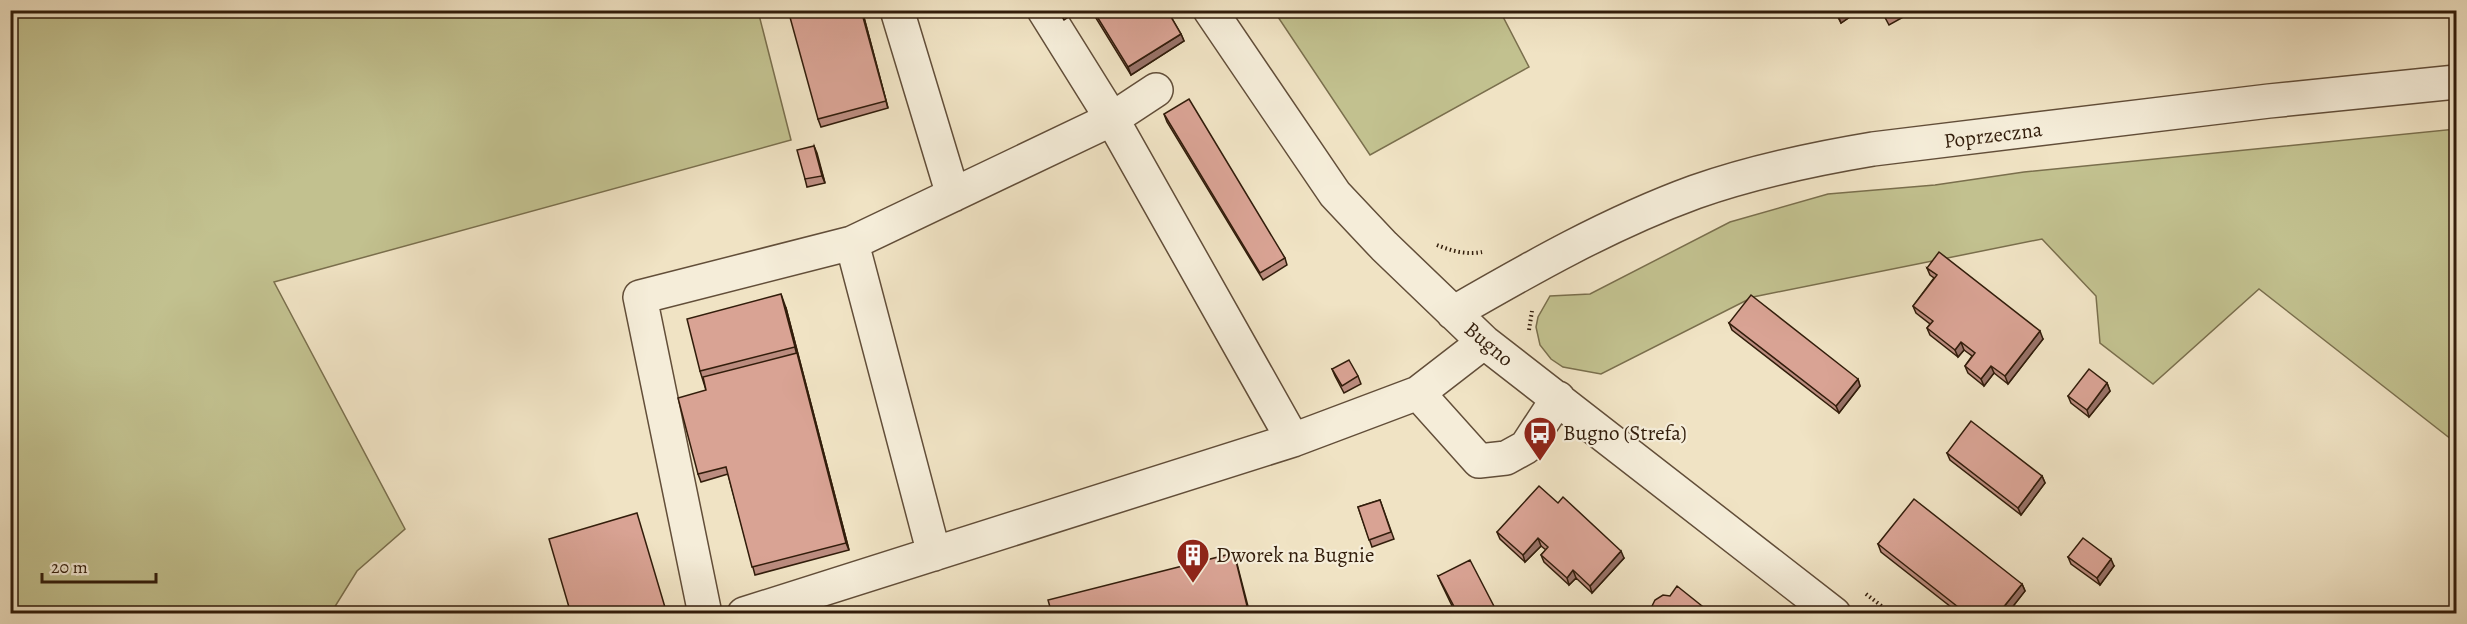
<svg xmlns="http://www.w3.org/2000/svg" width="2467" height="624" viewBox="0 0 2467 624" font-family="Alegreya,serif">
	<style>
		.green { fill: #c2c18f; stroke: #7a6f4d; stroke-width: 1.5 }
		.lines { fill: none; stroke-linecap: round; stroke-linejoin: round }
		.minor-casing { stroke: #624e39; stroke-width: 36 }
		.path { stroke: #321d0b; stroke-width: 4; stroke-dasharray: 1.5 3; stroke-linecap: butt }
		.minor { stroke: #f5edd9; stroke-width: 33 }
		.wall { fill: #bb8c7f; stroke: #321d0b; stroke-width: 1.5 }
		.shaded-wall { fill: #987268; stroke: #321d0b; stroke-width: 1.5 }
		.building { fill: #d9a394; stroke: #321d0b; stroke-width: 1.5 }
		.labels { text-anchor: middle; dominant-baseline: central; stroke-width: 4.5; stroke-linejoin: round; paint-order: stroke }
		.street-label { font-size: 21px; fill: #321d0b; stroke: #f5edd9 }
		.poi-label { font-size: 21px; fill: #321d0b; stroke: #f5edd9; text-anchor: start }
	</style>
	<rect width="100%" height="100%" fill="#f0e3c4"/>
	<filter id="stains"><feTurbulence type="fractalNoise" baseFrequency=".00333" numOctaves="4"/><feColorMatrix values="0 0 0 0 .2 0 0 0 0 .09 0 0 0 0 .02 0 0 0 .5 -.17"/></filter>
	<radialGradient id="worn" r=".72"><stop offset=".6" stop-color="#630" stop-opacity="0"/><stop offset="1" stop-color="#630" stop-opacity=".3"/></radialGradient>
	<!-- green -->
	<path class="green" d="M10 11H758L791 140 274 282 405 529 357 571 331 613H11Z
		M1274 11H1500L1529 67 1370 155Z
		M2456 129V443L2259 289 2153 384 2100 343 2096 296 2042 239 1753 297 1601 374 1563 367 1551 359 1540 345 1536 327 1538 317 1550 296 1590 294 1730 222 1828 194 1935 185 2024 172Z"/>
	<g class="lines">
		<!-- minor casing -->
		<g class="minor-casing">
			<path id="minor" d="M897 10 953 195
				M1044 10 1112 119 1293 440
				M1210 10 1335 194 1384 246 1484 342 1834 614
				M1453 313C1531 268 1610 223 1695 192 1752 172 1813 159 1873 149L2269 101 2456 82
				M1418 393 1479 461 1506 458 1526 447 1558 398
				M934 554 852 243 1112 119 1156 90
				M705 614 640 297 852 243
				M744 614 1293 440 1418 393 1484 342"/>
		</g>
		<!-- path -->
		<path class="path" d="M1437 245C1451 251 1467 255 1482 252
			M1529 330 1532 311
			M1866 594 1892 614"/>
		<!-- minor -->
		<use href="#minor" class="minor"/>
	</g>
	<!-- wall -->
	<path class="wall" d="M862 10 888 108 821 127 818 119Z
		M1058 10H1079L1064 20Z
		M1091 10H1167L1181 34 1184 41 1131 75Z
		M1834 10H1860L1841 23Z
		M1881 10H1916L1889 25Z
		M1164 114 1285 258 1287 265 1263 280 1167 122Z
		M814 146 825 183 807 187 805 179Z
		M1927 268 2043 339 2008 384 1994 373 1984 386 1968 373 1965 366 1972 356 1964 350 1958 357 1930 335 1927 328 1930 324 1916 313 1913 306 1934 278 1930 275Z
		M786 308 849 550 755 575 728 474 701 482 698 474 706 390 700 371Z
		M1729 323 1858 379 1860 386 1839 413 1732 330Z
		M1332 369 1358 376 1361 384 1344 393 1335 376Z
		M2107 383 2110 391 2089 417 2071 403 2068 396Z
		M1947 453 2042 476 2045 483 2021 515 1950 460Z
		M1380 500 1394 539 1372 547 1358 507Z
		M1558 503 1624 558 1592 593 1576 578 1569 585 1544 562 1541 555 1546 550 1541 546 1525 562 1500 539 1497 532Z
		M1878 544 2022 584 2025 591 2007 614H1960L1881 552Z
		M2068 557 2114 566 2100 585 2071 564Z
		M1438 576 1498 614H1456L1441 583Z"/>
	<!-- shaded-wall -->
	<path class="shaded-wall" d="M861 10H862L888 108 886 101Z
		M1836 10H1860L1841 23Z
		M1181 34 1184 41 1131 75 1128 67Z
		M814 146 817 153 825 183 822 176Z
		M781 294 786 308 849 550 846 543Z
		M2040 331 2043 339 2008 384 2005 376Z
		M1961 342 1964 350 1958 357 1955 350Z
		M1991 366 1994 373 1984 386 1981 379Z
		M1858 379 1860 386 1839 413 1836 406Z
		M2107 383 2110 391 2089 417 2087 410Z
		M2042 476 2045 483 2021 515 2018 508Z
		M1538 538 1541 546 1525 562 1523 555Z
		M1621 551 1624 558 1592 593 1590 586Z
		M1234 553 1236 560 1250 614H1249Z
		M2111 559 2114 566 2100 585 2097 578Z
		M1573 570 1576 578 1569 585 1567 578Z
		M2022 584 2025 591 2007 614H1998Z"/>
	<!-- building -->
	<path class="building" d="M788 10H861L886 101 818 119Z
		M1093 10H1167L1181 34 1128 67Z
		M1189 99 1285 258 1260 273 1164 114Z
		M814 146 822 176 805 179 797 150Z
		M1939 252 2040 331 2005 376 1991 366 1981 379 1965 366 1975 353 1961 342 1955 350 1927 328 1933 321 1913 306 1937 275 1927 268Z
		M781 294 795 347 700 371 687 319Z
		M1751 295 1858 379 1836 406 1729 323Z
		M797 353 846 543 752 567 726 467 698 474 678 398 706 390 703 377Z
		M1349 360 1358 376 1342 386 1332 369Z
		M2089 369 2107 383 2087 410 2068 396Z
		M1971 421 2042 476 2018 508 1947 453Z
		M1539 486 1558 503 1563 497 1621 551 1590 586 1573 570 1567 578 1541 555 1548 547 1538 538 1523 555 1497 532Z
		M1914 499 2022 584 1998 614H1967L1878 544Z
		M1380 500 1391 532 1369 540 1358 507Z
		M637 513 667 614H571L549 539Z
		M2083 538 2111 559 2097 578 2068 557Z
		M1234 553 1249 614H1052L1048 600Z
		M1470 560 1498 614H1458L1438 576Z
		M1677 586 1712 614H1652L1651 608 1655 600 1663 595 1670 596Z"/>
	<!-- icons -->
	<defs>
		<g id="bus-pin" transform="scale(1.725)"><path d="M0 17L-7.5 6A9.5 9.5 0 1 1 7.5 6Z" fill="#8f2418" stroke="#f5edd9"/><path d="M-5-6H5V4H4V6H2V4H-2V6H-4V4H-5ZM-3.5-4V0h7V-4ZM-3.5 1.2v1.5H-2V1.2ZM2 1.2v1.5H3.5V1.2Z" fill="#fff"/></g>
		<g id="building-pin" transform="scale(1.725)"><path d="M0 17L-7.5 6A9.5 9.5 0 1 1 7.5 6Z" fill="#8f2418" stroke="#f5edd9"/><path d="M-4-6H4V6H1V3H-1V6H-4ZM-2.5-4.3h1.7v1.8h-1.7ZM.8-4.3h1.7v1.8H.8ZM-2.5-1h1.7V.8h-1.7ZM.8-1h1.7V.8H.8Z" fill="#fff"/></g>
	</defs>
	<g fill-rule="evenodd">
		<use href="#bus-pin" x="1540" y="433"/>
		<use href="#building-pin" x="1193" y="555"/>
	</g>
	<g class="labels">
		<!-- street labels -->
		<g class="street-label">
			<text transform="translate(1993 135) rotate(-7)">Poprzeczna</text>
			<text transform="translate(1489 344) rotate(40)">Bugno</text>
		</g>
		<!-- poi labels -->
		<g class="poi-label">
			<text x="1563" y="433">Bugno (Strefa)</text>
			<text x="1216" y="555">Dworek na Bugnie</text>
		</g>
	</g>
	<!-- margin -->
	<rect width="2467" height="624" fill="none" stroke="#f0e3c4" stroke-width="36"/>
	<rect x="12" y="12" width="2443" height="600" fill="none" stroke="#321d0b" stroke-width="3"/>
	<rect x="18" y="18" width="2431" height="588" fill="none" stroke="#321d0b" stroke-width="1.5"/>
	<!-- scale -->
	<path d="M42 573v9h114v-9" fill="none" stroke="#321d0b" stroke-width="3"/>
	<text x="51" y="573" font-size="18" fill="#321d0b" stroke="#f5edd9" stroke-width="4.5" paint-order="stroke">20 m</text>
	<rect width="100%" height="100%" filter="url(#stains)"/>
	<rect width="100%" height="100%" fill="url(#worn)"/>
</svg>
